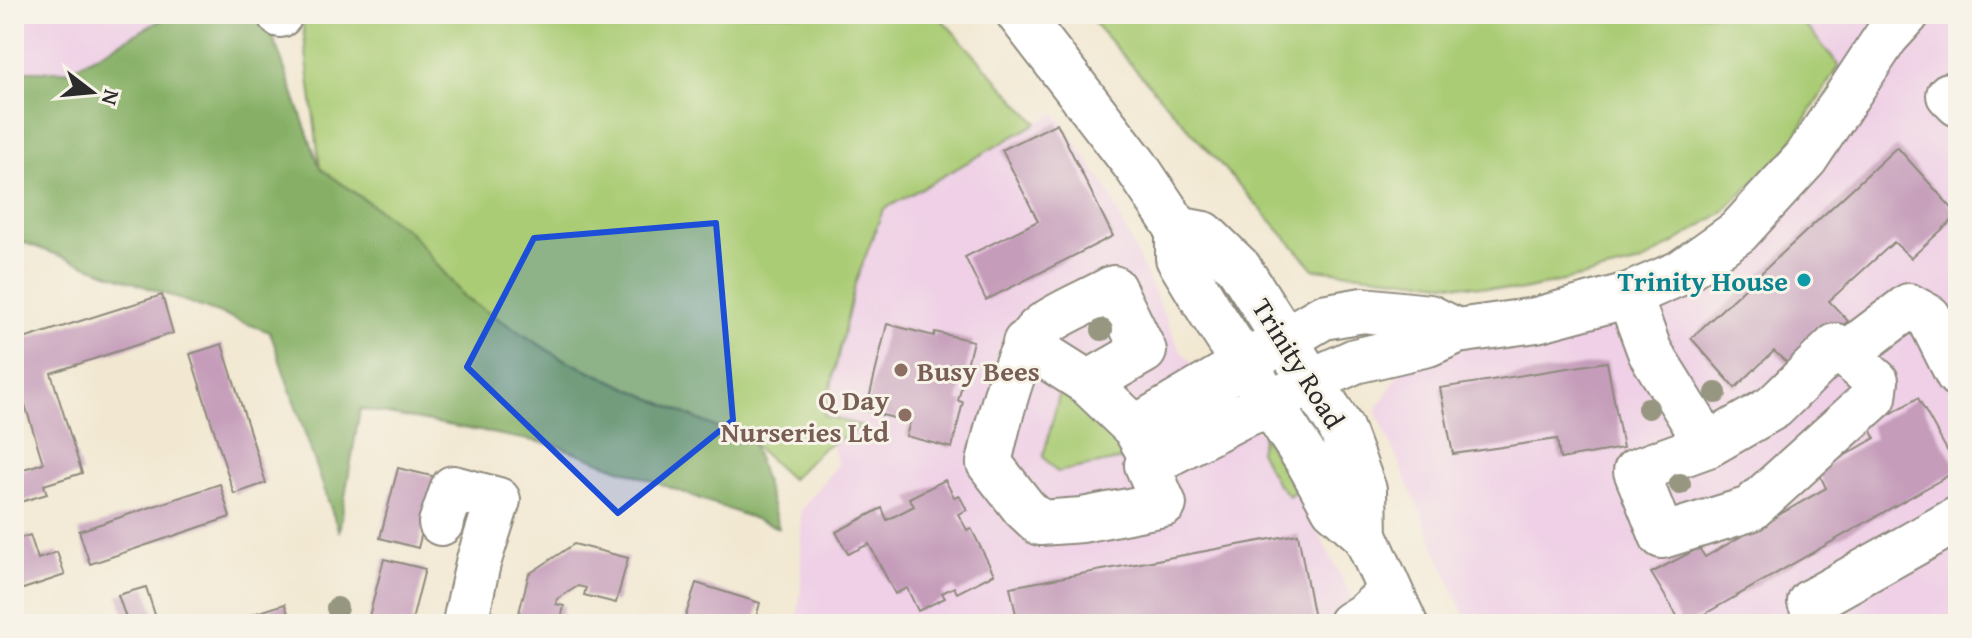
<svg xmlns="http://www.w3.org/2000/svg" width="1972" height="638" viewBox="0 0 1972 638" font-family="'Gentium Book Plus',serif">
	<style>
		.built { fill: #efd0e6 }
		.green { fill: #aacc75; stroke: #6a7c50; stroke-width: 2 }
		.forest { fill: #87b066; stroke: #596e48; stroke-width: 2 }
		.building { fill: #c59cba }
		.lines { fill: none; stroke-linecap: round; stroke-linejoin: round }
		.minor-casing { stroke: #8e8a7e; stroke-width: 48 }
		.major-casing { stroke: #8e8a7e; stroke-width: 48 }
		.minor { stroke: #fff; stroke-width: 44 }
		.major { stroke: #fff; stroke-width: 44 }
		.tree { fill: #969681 }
		.marked { fill: #1d4ed8; fill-opacity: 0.2; stroke: #1d4ed8; stroke-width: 6; stroke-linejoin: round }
		.culture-dot { fill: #0f9aa8; stroke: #f7f3e8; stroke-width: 3 }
		.education-dot { fill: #8d6e63; stroke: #f7f3e8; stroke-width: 3 }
		.labels { text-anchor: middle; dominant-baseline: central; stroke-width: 6; stroke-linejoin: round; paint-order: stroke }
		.culture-label { font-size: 28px; font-weight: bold; fill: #0d838f; stroke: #f7f3e8; text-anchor: end }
		.street-label { font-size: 28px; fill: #2b2b2b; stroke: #f7f3e8 }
		.education-label { font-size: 28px; font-weight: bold; fill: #785e54; stroke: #f7f3e8; text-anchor: start }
	</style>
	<rect width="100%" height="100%" fill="#f7f3e8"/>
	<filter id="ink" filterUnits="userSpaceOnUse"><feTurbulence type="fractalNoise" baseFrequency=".0125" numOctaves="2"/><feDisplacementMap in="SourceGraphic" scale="16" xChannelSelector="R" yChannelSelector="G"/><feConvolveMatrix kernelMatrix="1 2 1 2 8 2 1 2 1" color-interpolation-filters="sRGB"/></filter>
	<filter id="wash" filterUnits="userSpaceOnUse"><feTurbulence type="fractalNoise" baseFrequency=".006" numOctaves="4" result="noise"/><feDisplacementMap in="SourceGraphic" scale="32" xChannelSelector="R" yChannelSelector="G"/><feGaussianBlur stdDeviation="1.8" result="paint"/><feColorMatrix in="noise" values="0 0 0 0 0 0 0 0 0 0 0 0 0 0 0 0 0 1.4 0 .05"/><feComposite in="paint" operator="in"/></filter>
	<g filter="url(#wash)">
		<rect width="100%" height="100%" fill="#f2e8d2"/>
		<!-- built -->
		<path class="built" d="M14 14H164L163 19 68 71H14Z
			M1795 14H1958V624H1468L1376 410 1414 350 1596 322 1821 164 1839 65Z
			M1055 113 1107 188 1180 350 1263 436 1290 478 1353 600 1348 624H797L801 588V510L838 464 823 417 855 284 883 210Z"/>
		<!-- green -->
		<path class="green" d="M334 14H937L1037 123 883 210 855 284 824 416 863 426 822 449 791 479 753 444 559 357 465 298 411 233 320 168 302 19 334 20Z
			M1086 14H1796L1839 65 1787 150 1722 213 1641 263 1519 291 1314 269Z
			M1061 388 1113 434 1129 458 1057 472 1043 457Z
			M1263 436 1296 490 1289 496 1276 482 1259 451Z"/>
		<!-- forest -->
		<path class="forest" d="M164 14H265L320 168 411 233 465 298 559 357 753 444 779 528 555 445 360 409 339 532 270 332 14 239V71H68L163 19Z"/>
		<g id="blocks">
			<!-- building -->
			<path class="building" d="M1057 123 1113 236 986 300 965 257 1038 221 1002 150Z
				M1897 147 1958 215 1911 258 1894 242 1829 301 1848 321 1796 371 1774 351 1735 388 1691 338Z
				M162 295 173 333 51 373 82 473 44 485 47 494 14 504V472L43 463 19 385 14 387V342Z
				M887 324 934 336 935 332 973 341 958 401 963 402 952 448 906 436 910 422 866 411Z
				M222 344 266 483 234 494 190 354Z
				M1607 362 1623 448 1560 459 1557 439 1453 454 1440 388Z
				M1918 398 1958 470 1687 624H1682L1651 573 1699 548 1705 557 1826 488 1818 471 1875 438 1870 426Z
				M398 468 436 477 418 548 380 538Z
				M945 480 954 497 959 495 967 510 958 514 967 530 971 528 994 574 957 593 954 587 942 593 945 598 918 611 907 588 895 594 869 544 848 554 836 532 882 508 887 520 914 506 909 498Z
				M220 484 230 517 90 564 79 531Z
				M1298 534 1315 624H1018L1010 587Z
				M30 535 38 559 57 552 65 575 14 592V540Z
				M574 544 628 558 616 603 584 595 586 588 578 586 557 599 556 604 564 606 560 624H516L529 574Z
				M384 559 425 569 411 624H367Z
				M696 583 760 603 754 624H694L684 621Z
				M146 587 158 624H128L118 595Z
				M285 604 292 624H225V623Z"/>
		</g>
	</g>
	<g filter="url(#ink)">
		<use href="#blocks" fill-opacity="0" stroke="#8e8a7e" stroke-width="2"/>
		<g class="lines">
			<!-- minor casing -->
			<g class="minor-casing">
				<path id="minor" d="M280 14V15
					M1949 95 1958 104
					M1629 295 1650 352 1708 445
					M1025 343 1088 383 1135 428 1151 456 1147 465 1164 504 1082 520 1040 523 1024 508 989 463C997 429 1014 345 1042 326 1063 311 1090 301 1113 288L1144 351 1088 383
					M1836 346 1876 381 1874 397 1750 509 1662 536 1636 471 1708 445 1774 407Z
					M1847 353 1909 306 1929 317 1958 375
					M1135 428 1323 317 1363 310 1429 317 1457 331
					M1147 465 1241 416 1271 404 1311 381 1355 361 1428 344 1457 331 1536 320 1629 295 1680 273 1738 232 1806 158 1886 37 1907 14
					M441 523 453 488 498 500 478 563 466 618
					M1810 602 1958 519
					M1350 624 1366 614 1390 592"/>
			</g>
			<!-- major casing -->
			<g class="major-casing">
				<path id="major" d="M1019 14 1136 166 1178 229V258L1212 314 1309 463 1334 508 1365 535
					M1178 229 1204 234 1239 268 1341 428 1364 490 1365 535 1405 624"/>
			</g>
			<!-- minor -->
			<use href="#minor" class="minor"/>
			<!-- major -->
			<use href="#major" class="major"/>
		</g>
		<!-- trees -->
		<g class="tree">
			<circle cx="1102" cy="330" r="11"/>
			<circle cx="1716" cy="393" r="11"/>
			<circle cx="1648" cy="408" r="11"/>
			<circle cx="1680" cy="484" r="11"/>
			<circle cx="337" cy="608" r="11"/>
		</g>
	</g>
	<!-- marked area -->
	<path class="marked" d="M716 223 733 420 618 513 467 367 534 238Z"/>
	<!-- markers -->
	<circle class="culture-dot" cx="1804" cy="280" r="8"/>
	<g class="education-dot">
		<circle cx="901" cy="370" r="8"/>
		<circle cx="905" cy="415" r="8"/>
	</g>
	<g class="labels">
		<!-- culture labels -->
		<g class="culture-label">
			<text x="1788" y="280">Trinity House</text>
		</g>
		<!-- street labels -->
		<g class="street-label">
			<text transform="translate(1299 363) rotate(58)">Trinity Road</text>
		</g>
		<!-- education labels -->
		<g class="education-label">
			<text x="917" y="370">Busy Bees</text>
			<text x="889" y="399" text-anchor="end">Q Day<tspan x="889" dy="32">Nurseries Ltd</tspan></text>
		</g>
	</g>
	<!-- margin -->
	<rect width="1972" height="638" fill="none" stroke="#f7f3e8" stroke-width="48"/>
	<!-- north arrow -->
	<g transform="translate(92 92) rotate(106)" stroke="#f7f3e8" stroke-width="6" paint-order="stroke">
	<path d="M0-6L14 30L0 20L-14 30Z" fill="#2b2b2b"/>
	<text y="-12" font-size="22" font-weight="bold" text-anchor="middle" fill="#2b2b2b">N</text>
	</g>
</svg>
